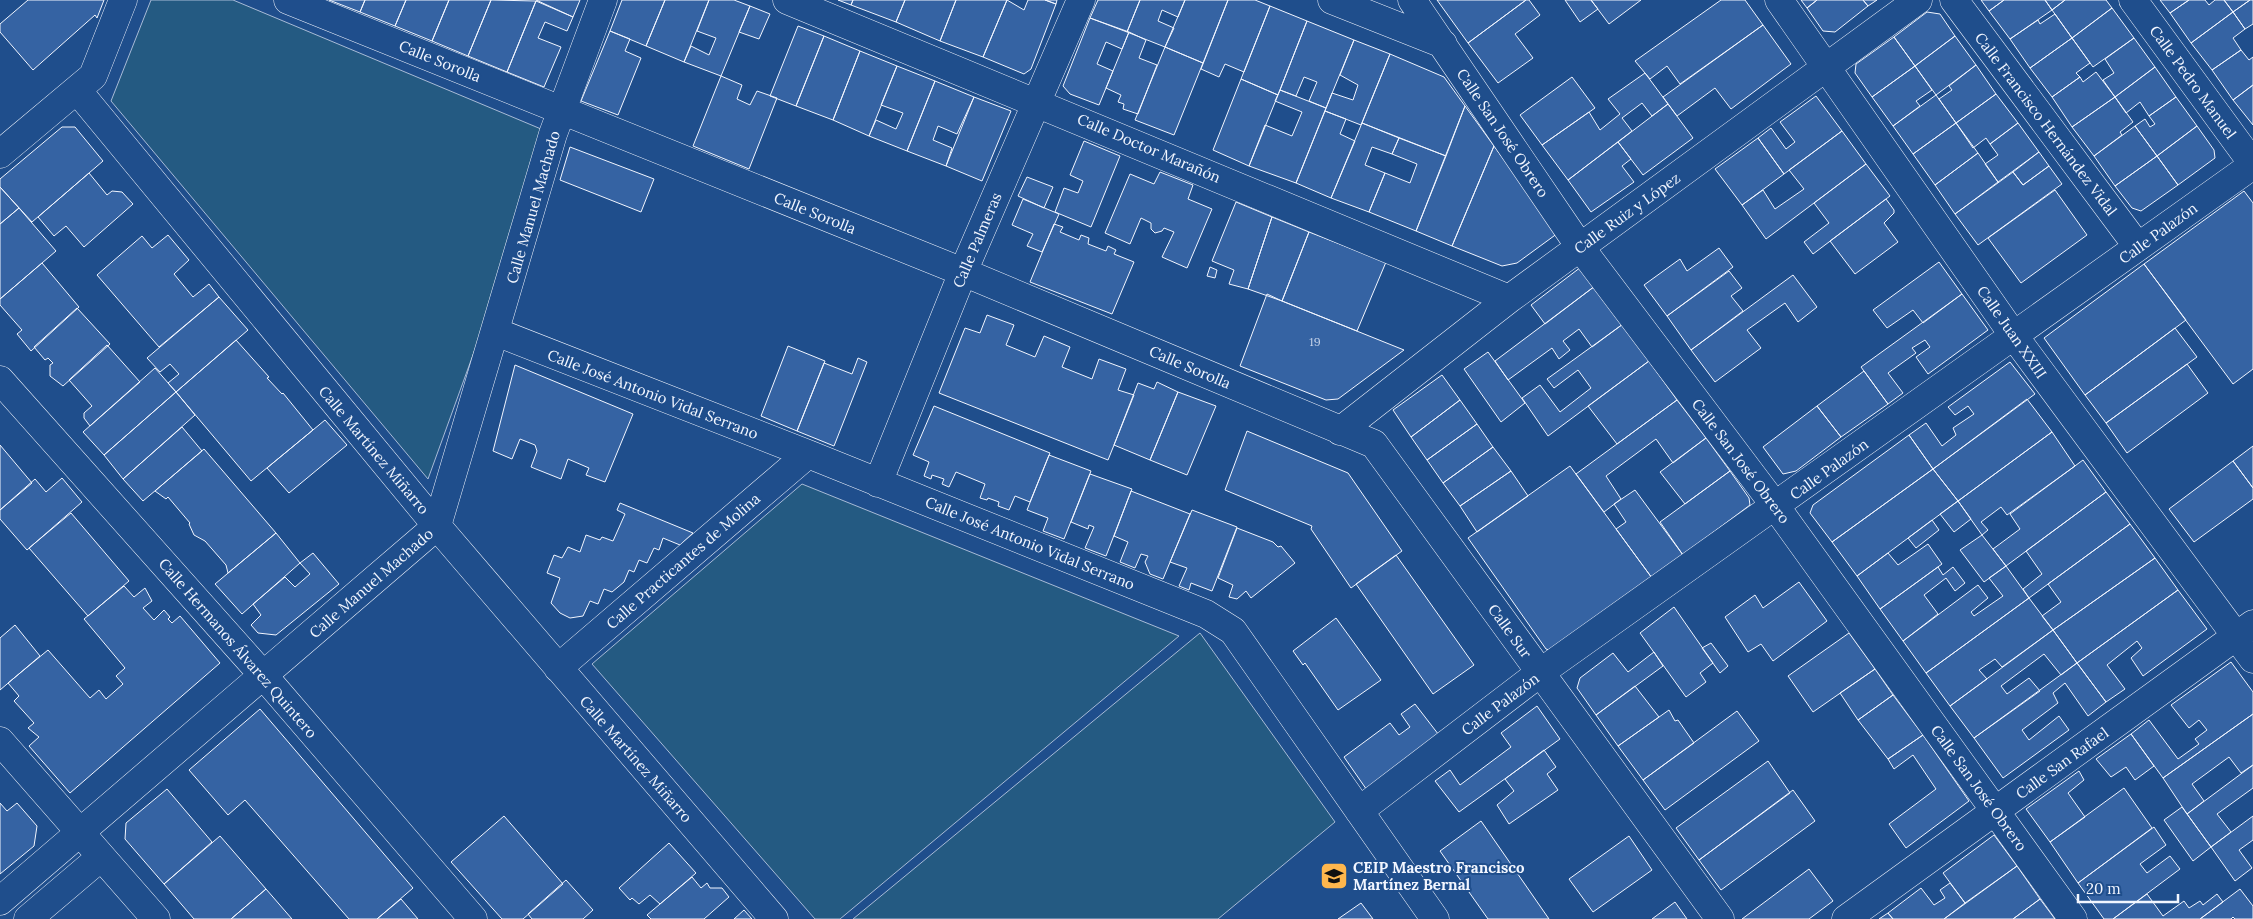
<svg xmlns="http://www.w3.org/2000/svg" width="2253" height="919" viewBox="0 0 2253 919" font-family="Lora,serif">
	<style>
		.green { fill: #245a82; stroke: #a8bbd7 }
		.building { fill: #3563a3; stroke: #f2f6ff }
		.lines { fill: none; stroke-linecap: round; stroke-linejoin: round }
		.street-casing { stroke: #f2f6ff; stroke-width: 29 }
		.street { stroke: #1f4e8c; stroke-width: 28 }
		.labels { text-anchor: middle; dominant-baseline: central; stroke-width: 4; stroke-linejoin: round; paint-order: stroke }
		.number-label { font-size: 12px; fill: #c3d1e8 }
		.street-label { font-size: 15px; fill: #f2f6ff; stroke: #1f4e8c }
		.poi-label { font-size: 15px; font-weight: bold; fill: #f2f6ff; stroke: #1f4e8c; text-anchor: start }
	</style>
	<rect width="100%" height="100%" fill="#1f4e8c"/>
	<!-- green -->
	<path class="green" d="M151 0H233L553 134 428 479 111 101Z
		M802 484 1179 636 840 919H815L592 664Z
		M1200 633 1335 822 1218 919H853Z"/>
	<!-- building -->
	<path class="building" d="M28 0H104L97 18 95 15 33 70 0 32V24Z
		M329 0H365L360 12Z
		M365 0H406L395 26 360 12Z
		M406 0H449L432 41 395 26Z
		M449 0H491L468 56 432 41Z
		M491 0 536 1 507 72 468 56Z
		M536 0H580L573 17Z
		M622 0H665L646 46 610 31Z
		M665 0H709L684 62 646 46Z
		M709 0H734L750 6 721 76 684 62 691 46 709 55 716 38 697 31Z
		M838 0H853L851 5Z
		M853 0H905L896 22 851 5Z
		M905 0H956L940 41 896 22Z
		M956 0H1007L983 57 940 41Z
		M1007 0 1024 10 1028 0H1045L1056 4 1031 69 1024 74 983 57Z
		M1045 0H1057L1056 4Z
		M1098 0H1140L1127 32 1090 18Z
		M1140 0H1185L1178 17 1162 10 1158 21 1174 28 1165 47 1127 32Z
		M1185 0H1228L1203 63 1165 47Z
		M1228 0H1255L1270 6 1244 72 1225 64 1219 77 1201 69Z
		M1437 0H1526L1468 43Z
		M1526 0H1529L1540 15 1515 34 1533 58 1498 83 1468 43Z
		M1565 0H1591L1598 9 1580 22Z
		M1591 0H1641L1609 24Z
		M1721 0H1745L1763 25 1680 84 1667 66 1650 79 1635 61Z
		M1801 0H1817L1807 8Z
		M1817 0H1863L1868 6 1835 32 1823 31 1807 8Z
		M1863 0H1877L1868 6Z
		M1981 0H2004L1989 11Z
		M2004 0H2045L2052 10 2010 39 1989 11Z
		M2045 0H2065L2052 10Z
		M2065 0H2106L2112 8 2072 38 2052 10Z
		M2160 0H2189L2170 13Z
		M2189 0H2205L2209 5 2215 0H2224L2233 12 2191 43 2170 13Z
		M2224 0H2250L2233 12Z
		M2250 0H2253V24L2245 29 2233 12Z
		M536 1 573 17 567 31 545 22 538 38 561 47 544 87 507 72Z
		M750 6 770 14 759 39 739 32Z
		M1270 6 1307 21 1278 95 1241 79Z
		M2112 8 2134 38 2093 67 2072 38Z
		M1927 12 1940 14 1955 36 1915 66 1894 37Z
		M2233 12 2245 29 2233 38 2241 50 2212 70 2191 43Z
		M2055 14 2072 38 2030 68 2010 39 2038 20 2040 24Z
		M1090 18 1129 32 1122 49 1106 42 1097 64 1113 71 1099 105 1070 94 1063 86Z
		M1307 21 1354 40 1326 108 1309 101 1317 82 1304 77 1296 96 1280 90Z
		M1763 25 1791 64 1731 109 1715 88 1677 116 1663 97Z
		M798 26 824 36 796 106 770 96Z
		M610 31 630 39 625 51 641 58 618 115 581 101Z
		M1129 32 1146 40 1139 58 1157 65 1138 114 1123 109 1124 104 1118 102 1121 95 1106 88Z
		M824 36 860 51 833 120 796 106Z
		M1955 36 1976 65 1936 95 1915 66Z
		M1894 37 1915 66 1872 97 1855 73 1856 64Z
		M2072 38 2090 63 2076 73 2080 77 2052 97 2030 68Z
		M2134 38 2155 67 2115 97 2103 80 2114 73 2105 59Z
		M1354 40 1390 54 1361 125 1325 111 1332 93 1353 100 1358 85 1340 75Z
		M1165 47 1203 63 1174 135 1135 120Z
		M2241 50 2249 60 2253 57V85L2233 100 2212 70Z
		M860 51 897 66 869 136 833 120Z
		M1390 54 1444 77 1465 106 1446 156 1362 123Z
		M1976 65 1996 94 1956 123 1939 99 1952 90 1949 86Z
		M897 66 935 81 907 151 869 136 876 120 896 129 903 113 881 105Z
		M1915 66 1932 90 1916 101 1920 106 1893 126 1872 97Z
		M2155 67 2176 97 2149 116 2140 102 2126 113 2115 97Z
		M2096 72 2115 97 2072 127 2052 97 2080 77 2083 82Z
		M1645 73 1668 104 1652 116 1642 103 1622 118 1632 131 1568 180 1542 145 1589 112 1600 130 1620 114 1608 99Z
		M721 76 742 85 737 99 750 105 757 91 777 98 749 169 693 146Z
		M1572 77 1595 108 1542 145 1520 115Z
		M1241 79 1278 95 1249 166 1213 150Z
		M935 81 974 97 957 134 938 126 933 140 952 148 946 166 907 151Z
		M2253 85V125L2233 100Z
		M1280 90 1326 108 1296 183 1249 166 1265 125 1292 136 1302 112 1275 101Z
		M1996 94 2018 123 1990 144 1986 138 1973 148 1956 123Z
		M1936 95 1956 123 1913 154 1893 126Z
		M1816 96 1842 131 1784 174 1758 138 1771 128 1786 149 1795 142 1780 122Z
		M974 97 1011 111 982 181 946 166Z
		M2115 97 2133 122 2120 132 2122 135 2094 156 2072 127Z
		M2176 97 2197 126 2157 156 2135 126 2145 119 2150 127 2155 124 2149 116Z
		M1668 104 1693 138 1643 175 1618 142Z
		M1465 106 1494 146 1452 246 1416 231Z
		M1325 111 1346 119 1340 134 1355 141 1331 198 1296 183Z
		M1362 123 1399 138 1392 154 1372 147 1365 165 1385 173 1369 212 1331 198Z
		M1956 123 1978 153 1935 185 1913 154Z
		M2018 123 2039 152 1998 182 1985 164 1998 155 1990 144Z
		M2135 126 2157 156 2115 186 2094 156Z
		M2197 126 2214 150 2215 158 2178 185 2157 156Z
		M62 127H75L103 161 32 222 0 187V179Z
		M1842 131 1866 164 1766 239 1742 205 1763 190 1775 209 1804 189 1789 170Z
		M1399 138 1446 156 1416 231 1369 212 1385 173 1410 183 1417 164 1392 154Z
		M1758 138 1784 174 1742 205 1715 169Z
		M1084 141 1120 156 1091 227 1055 212 1064 188 1078 193 1083 181 1070 175Z
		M1618 142 1631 159 1622 166 1634 182 1591 212 1568 180Z
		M1494 146 1558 233 1517 263 1502 266 1452 246Z
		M570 147 654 179 641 212 560 180Z
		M2039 152 2049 166 2023 185 2013 172Z
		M1978 153 1998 182 1955 214 1935 185Z
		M2157 156 2178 185 2141 211 2132 208 2115 186Z
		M1866 164 1890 196 1813 254 1804 242 1829 223 1814 203Z
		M2049 166 2062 184 1978 245 1955 214 2013 172 2023 185Z
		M1160 172 1193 185 1188 199 1212 209 1187 268 1162 257 1174 232 1164 228 1162 231 1155 233 1151 229V223L1141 218 1130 244 1105 233 1130 174 1154 184Z
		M89 173 107 195 112 191 122 192 133 204 84 247 66 226 54 236 38 217Z
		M1027 177 1053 187 1044 208 1018 196Z
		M0 187 19 208 0 224Z
		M2055 190 2087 235 2021 283 1988 238Z
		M2244 191 2253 203V369L2233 384 2144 264Z
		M1023 199 1059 214 1042 252 1027 246 1033 234 1012 225Z
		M1886 199 1894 210V213L1884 223 1898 242 1855 274 1830 241Z
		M1236 202 1272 217 1248 289 1229 284 1234 270 1212 261Z
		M19 208 56 251 0 299V224Z
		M1272 217 1309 232 1282 301 1248 289Z
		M1054 224 1063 227 1060 232 1079 240 1081 235 1089 238 1088 244 1106 251 1108 246 1116 250 1114 254 1134 262 1112 314 1030 282Z
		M1309 232 1386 262 1357 331 1282 301Z
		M168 235 189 260 174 274 193 297 209 284 219 297 159 347 97 275 142 236 152 248Z
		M1719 248 1733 267 1667 316 1644 285 1680 259 1687 271Z
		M1939 262 1962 294 1923 323 1913 310 1887 328 1873 310Z
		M42 263 79 307 31 351 17 334 22 330 0 305V299Z
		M2144 264 2186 320 2085 395 2044 338Z
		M1210 267 1217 270 1215 278 1207 276Z
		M1581 267 1595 286 1545 324 1531 305Z
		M1729 271 1742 288 1731 296 1743 311 1691 350 1667 316Z
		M1793 275 1817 307 1798 322 1785 303 1747 330 1761 348 1715 382 1691 350Z
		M1595 286 1623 324 1592 347 1579 329 1563 341 1570 350 1559 359 1552 348 1508 380 1495 361Z
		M1267 294 1282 301 1404 350 1338 399 1326 400 1240 366Z
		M1962 294 1988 330 1928 374 1916 357 1930 347 1925 340 1912 348 1916 353 1888 373 1903 393 1888 404 1861 367Z
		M219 297 248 330 176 392 168 383 179 374 170 364 160 372 147 358Z
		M77 308 110 344 63 386 50 376V365L53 363 48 358 45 360 34 347Z
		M987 315 1014 325 1006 345 1035 357 1044 336 1070 347 1062 367 1092 379 1099 359 1126 369 1118 390 1134 395 1108 460 939 393 965 328 980 333Z
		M1623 324 1649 361 1548 436 1522 398 1540 385 1560 412 1591 388 1578 370 1554 388 1547 379Z
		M2175 328 2197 357 2106 423 2085 395Z
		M236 340 269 377 267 378 282 394 283 393 313 430 251 481 176 392Z
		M107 345 140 382 90 426 84 418V413L92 406 69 380Z
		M788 346 825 361 797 431 761 416Z
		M1488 352 1525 403 1501 422 1464 369Z
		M858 358 867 362 834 446 797 431 824 363 852 374Z
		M1649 361 1677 400 1617 444 1588 406Z
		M2010 362 2035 394 1933 469 1909 435 1926 423 1942 446 1956 435 1953 428 1974 414 1968 406 1955 415 1948 407Z
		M2187 364 2208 393 2127 453 2106 423Z
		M515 365 633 414 605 482 586 475 589 468 568 459 561 479 531 467 537 451 535 445 520 439 512 459 493 451Z
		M155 368 176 392 104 455 83 432Z
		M1864 371 1888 404 1841 437 1817 406Z
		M1442 375 1460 400 1411 437 1393 410Z
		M1157 382 1178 392 1150 460 1114 445 1138 383 1154 389Z
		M176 392 195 415 123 479 104 455Z
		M1178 392 1216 406 1187 475 1150 460Z
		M2027 399 2052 432 1958 501 1933 469Z
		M1460 400 1477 424 1427 460 1411 437Z
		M1677 400 1706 438 1673 463 1656 439 1606 476 1621 499 1604 512 1576 474Z
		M934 406 1050 453 1030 502 1015 496 1009 510 998 506 999 502 988 498 987 500 980 498 985 484 956 472 949 487 942 484 944 479 932 475 931 479 924 476 929 462 913 455Z
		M1817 406 1841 437 1796 471 1783 474 1763 447Z
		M325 420 347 445 289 493 267 468Z
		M1477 424 1493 447 1443 483 1427 460Z
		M182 427 202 451 143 501 123 479Z
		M1247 431 1348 473 1402 551 1351 588 1311 529 1312 526 1225 490Z
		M2052 432 2075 466 2007 515 2001 507 1981 522 1988 530 1982 535 1958 501Z
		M1909 435 1933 469 1832 542 1810 513 1813 505Z
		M1706 438 1730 471 1685 504 1660 472Z
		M0 445 32 483 0 510Z
		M2253 446V488L2233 461Z
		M1493 447 1511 471 1460 506 1443 483Z
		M204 449 276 533 228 573 226 565 205 541 194 535 189 524 190 523 168 497 166 499 155 491Z
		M1049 455 1091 471 1064 539 1043 531 1048 518 1027 510Z
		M2083 460 2106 492 2006 566 1993 549 2020 529 2010 514Z
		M2233 461 2253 488V499L2194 542 2169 509Z
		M1570 466 1652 578 1552 651 1546 649 1468 538Z
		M1933 469 1958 501 1857 576 1832 542Z
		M1511 471 1528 496 1477 532 1460 506Z
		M1730 471 1749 498 1750 505 1683 555 1660 522Z
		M1090 474 1132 489 1106 556 1085 548 1094 527 1089 525 1088 529 1071 522Z
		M62 478 82 502 27 550 0 519V510L35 479 46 492Z
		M1635 490 1683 555 1652 578 1616 529 1626 522 1614 504Z
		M1131 491 1190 514 1163 579 1150 574 1145 562 1148 556 1141 554 1135 568 1120 562 1128 542 1114 536Z
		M2106 492 2130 524 2029 598 2023 589 2042 574 2026 551Z
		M1958 501 1971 519 1954 532 1940 514Z
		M620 503 693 533 680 545 663 538 659 550 654 548 647 563 639 560 634 572 629 570 624 582 612 592 604 589 598 604 590 601 583 616 570 618 560 613 551 603 560 578 547 573 554 555 562 558 568 547 580 552 586 535 600 540 602 537 613 541 625 514 617 510Z
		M1192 510 1237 527 1212 591 1191 583 1189 590 1179 586 1187 568 1170 562Z
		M71 513 129 581 88 616 29 548Z
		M1932 520 1939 530 1916 548 1908 538Z
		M2130 524 2155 558 2053 630 2042 616 2061 602 2048 584Z
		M1237 528 1273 542 1278 547 1281 546 1295 563 1251 598 1246 591 1237 599 1229 597 1233 585 1218 578Z
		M276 533 300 563 242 614 215 584Z
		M1982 535 2006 566 1984 582 1960 550Z
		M1928 544 1942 564 1880 609 1857 576 1888 553 1898 565Z
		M313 553 339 584 276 635 258 633 251 625 261 615 253 604 285 577 295 587 310 574 300 563Z
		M1396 555 1474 665 1433 694 1356 584Z
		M2155 558 2178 590 2077 663 2053 630Z
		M2006 566 2029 598 1926 673 1903 641 1978 585 1988 598 1971 612 1974 616 2003 596 1989 578Z
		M1938 567 1943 575 1953 567 1965 583 1955 591 1946 578 1924 595 1938 614 1903 641 1880 609Z
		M1799 582 1827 621 1773 661 1761 644 1748 652 1725 617 1755 595 1763 608Z
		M124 586 134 597 145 588 152 601 143 608 154 620 164 610 170 617 168 619 172 623 180 616 220 663 70 793 29 746 39 737 28 728 34 723 14 701 19 696 8 683 48 650 90 698 99 690 106 699 123 684 116 676 125 668 84 619Z
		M2178 590 2207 629 2143 676 2131 658 2142 648 2137 641 2107 665 2125 689 2106 702 2077 663Z
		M2029 598 2053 630 2002 667 1995 659 1979 670 1987 679 1950 706 1926 673Z
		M1674 607 1713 663 1700 673 1706 682 1686 697 1640 633Z
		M1336 618 1381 680 1338 710 1305 663 1303 665 1293 651Z
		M15 625 40 656 0 690V638Z
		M2053 630 2077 663 2061 675 2044 654 2001 686 2007 694 2029 678 2040 691 1974 738 1950 706Z
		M1849 633 1875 669 1813 712 1788 676Z
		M1711 643 1728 666 1720 673 1702 648Z
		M1654 652 1663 666 1596 715 1577 688 1580 678 1613 653 1628 672Z
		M2231 662 2253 692V714L2163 778 2131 734 2149 720 2178 759 2199 744 2195 739 2207 730 2199 720 2189 728 2171 705Z
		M2077 663 2106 702 2088 716 2065 683 2053 693 2058 703 2022 730 2029 740 2059 716 2069 730 2003 778 1974 738Z
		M1875 669 1893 695 1858 720 1840 693Z
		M1635 686 1659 717 1618 746 1596 715Z
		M1893 695 1923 735 1888 759 1858 720Z
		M1415 704 1442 739 1369 793 1344 757 1390 723 1399 735 1410 727 1401 714Z
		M1537 706 1560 739 1459 812 1435 781 1450 770 1460 785 1511 747 1501 733Z
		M260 709 413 888 377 919H349L245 800 228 815 189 770Z
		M1669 710 1675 721 1678 720 1694 743 1643 780 1618 746Z
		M1737 711 1759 741 1665 810 1643 780Z
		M2253 714V765L2241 773 2229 757 2192 784 2204 801 2187 814 2163 778Z
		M2131 734 2154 766 2135 780 2126 767 2111 777 2096 759Z
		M1923 735 1969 801 1906 848 1889 824 1936 789 1913 755 1894 769 1888 759Z
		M1544 750 1556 767 1547 774 1558 790 1509 824 1497 805 1514 791 1505 779Z
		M1768 761 1790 793 1699 860 1676 828Z
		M2253 765V788L2217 814 2231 832 2211 847 2187 814Z
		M2079 771 2084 780 2068 793 2085 817 2050 842 2026 809Z
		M2124 788 2152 828 2078 883 2050 842Z
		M167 789 212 842 164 884 125 839 126 823Z
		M1793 790 1815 821 1721 890 1699 860Z
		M0 803 7 811 17 803 37 826 34 846 0 874Z
		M2182 807 2211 847 2193 861 2164 820Z
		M504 816 563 884 523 919H502L451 862Z
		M2253 816V840L2239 850 2252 868 2235 881 2211 847Z
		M1481 821 1549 919H1488L1440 851Z
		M2154 827 2166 845 2140 864 2147 873 2170 856 2180 869 2113 919H2104L2078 883Z
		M1994 835 2017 866 1965 903 1943 873Z
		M220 836 266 889 231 919H194L164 884Z
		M1629 836 1652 870 1593 912 1569 879Z
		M669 843 696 873 660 904 650 895 639 904 632 898 630 900 619 888Z
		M2017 866 2040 899 2013 919H1944Z
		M1809 869 1833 901 1809 919H1742Z
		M692 877 701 888 707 883 710 888H722L729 897 704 919H651L647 915Z
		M566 880 593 910 583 919H532L528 914Z
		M1950 883 1965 903 1944 919H1893L1888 913 1921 888 1934 905 1945 898 1940 890Z
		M266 889 292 919H231Z
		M2240 889 2253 906V919H2235L2233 917 2231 919H2200Z
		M2147 894 2163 916 2184 901 2189 908 2200 901 2203 905 2217 894 2223 902 2200 919H2113Z
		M401 899 418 919H377Z
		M2040 899 2055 919H2013Z
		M1675 902 1687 919H1652Z
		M1361 903 1373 919H1338Z
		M744 910 752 919H734Z
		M1888 913 1893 919H1879Z"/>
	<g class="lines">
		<!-- street casing -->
		<g class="street-casing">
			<path id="street" d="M288 0 963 272 1374 444 1720 919
				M787 0 1509 299
				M1332 0 1443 44
				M1412 0 1580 247 1776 507 2073 919
				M1779 0 2014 336 2253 659
				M1954 0 2138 247
				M2133 0 2253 164
				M77 90 437 526 774 919
				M0 154 93 76 123 0
				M496 332 808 454 1206 614 1233 631 1435 919
				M0 380 263 675 473 919
				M1340 431 1509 299 1918 0
				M878 483 963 272 1081 0
				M558 668 808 454
				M0 741 156 919
				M1359 811 1541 672 2253 165
				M0 901 437 526 553 134 603 0
				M28 919 101 857
				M1846 919 2253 624"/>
		</g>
		<!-- street -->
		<use href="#street" class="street"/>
	</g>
	<!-- icons -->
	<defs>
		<g id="school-square" transform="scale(1.4375)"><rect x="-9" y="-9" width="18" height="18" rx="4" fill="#ffb74d" stroke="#1f4e8c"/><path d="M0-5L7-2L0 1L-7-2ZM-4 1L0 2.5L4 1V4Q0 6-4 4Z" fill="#111"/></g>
	</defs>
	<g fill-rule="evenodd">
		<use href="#school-square" x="1334" y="876"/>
	</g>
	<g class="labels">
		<!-- number labels -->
		<g class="number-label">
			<text x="1315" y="341">19</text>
		</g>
		<!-- street labels -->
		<g class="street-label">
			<text transform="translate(440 61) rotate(22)">Calle Sorolla</text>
			<text transform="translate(2193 82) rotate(54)">Calle Pedro Manuel</text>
			<text transform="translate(2046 124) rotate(53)">Calle Francisco Hernández Vidal</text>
			<text transform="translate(1503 133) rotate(56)">Calle San José Obrero</text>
			<text transform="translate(1149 148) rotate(23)">Calle Doctor Marañón</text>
			<text transform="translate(533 207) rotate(-74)">Calle Manuel Machado</text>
			<text transform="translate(815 213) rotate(22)">Calle Sorolla</text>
			<text transform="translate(1627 213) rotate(-36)">Calle Ruiz y López</text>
			<text transform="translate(2158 233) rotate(-36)">Calle Palazón</text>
			<text transform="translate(977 240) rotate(-67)">Calle Palmeras</text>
			<text transform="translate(2012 332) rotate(55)">Calle Juan XXIII</text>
			<text transform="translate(1190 367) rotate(23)">Calle Sorolla</text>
			<text transform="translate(653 394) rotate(21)">Calle José Antonio Vidal Serrano</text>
			<text transform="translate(374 450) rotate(50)">Calle Martínez Miñarro</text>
			<text transform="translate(1741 461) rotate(53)">Calle San José Obrero</text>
			<text transform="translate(1829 469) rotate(-36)">Calle Palazón</text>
			<text transform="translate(1030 543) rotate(22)">Calle José Antonio Vidal Serrano</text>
			<text transform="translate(683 561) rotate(-41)">Calle Practicantes de Molina</text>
			<text transform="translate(371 583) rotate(-41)">Calle Manuel Machado</text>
			<text transform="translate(1510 631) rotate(54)">Calle Sur</text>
			<text transform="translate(238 648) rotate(49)">Calle Hermanos Álvarez Quintero</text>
			<text transform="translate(1500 704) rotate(-37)">Calle Palazón</text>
			<text transform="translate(636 759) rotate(49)">Calle Martínez Miñarro</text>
			<text transform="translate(2062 763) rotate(-36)">Calle San Rafael</text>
			<text transform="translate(1979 788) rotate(54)">Calle San José Obrero</text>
		</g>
		<!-- poi labels -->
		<g class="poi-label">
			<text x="1353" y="867">CEIP Maestro Francisco<tspan x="1353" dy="17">Martínez Bernal</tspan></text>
		</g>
	</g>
	<!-- scale -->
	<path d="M2078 894v8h100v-8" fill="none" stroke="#f2f6ff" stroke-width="2.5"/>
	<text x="2086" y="894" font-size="15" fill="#f2f6ff" stroke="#1f4e8c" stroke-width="4" paint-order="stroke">20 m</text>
</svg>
